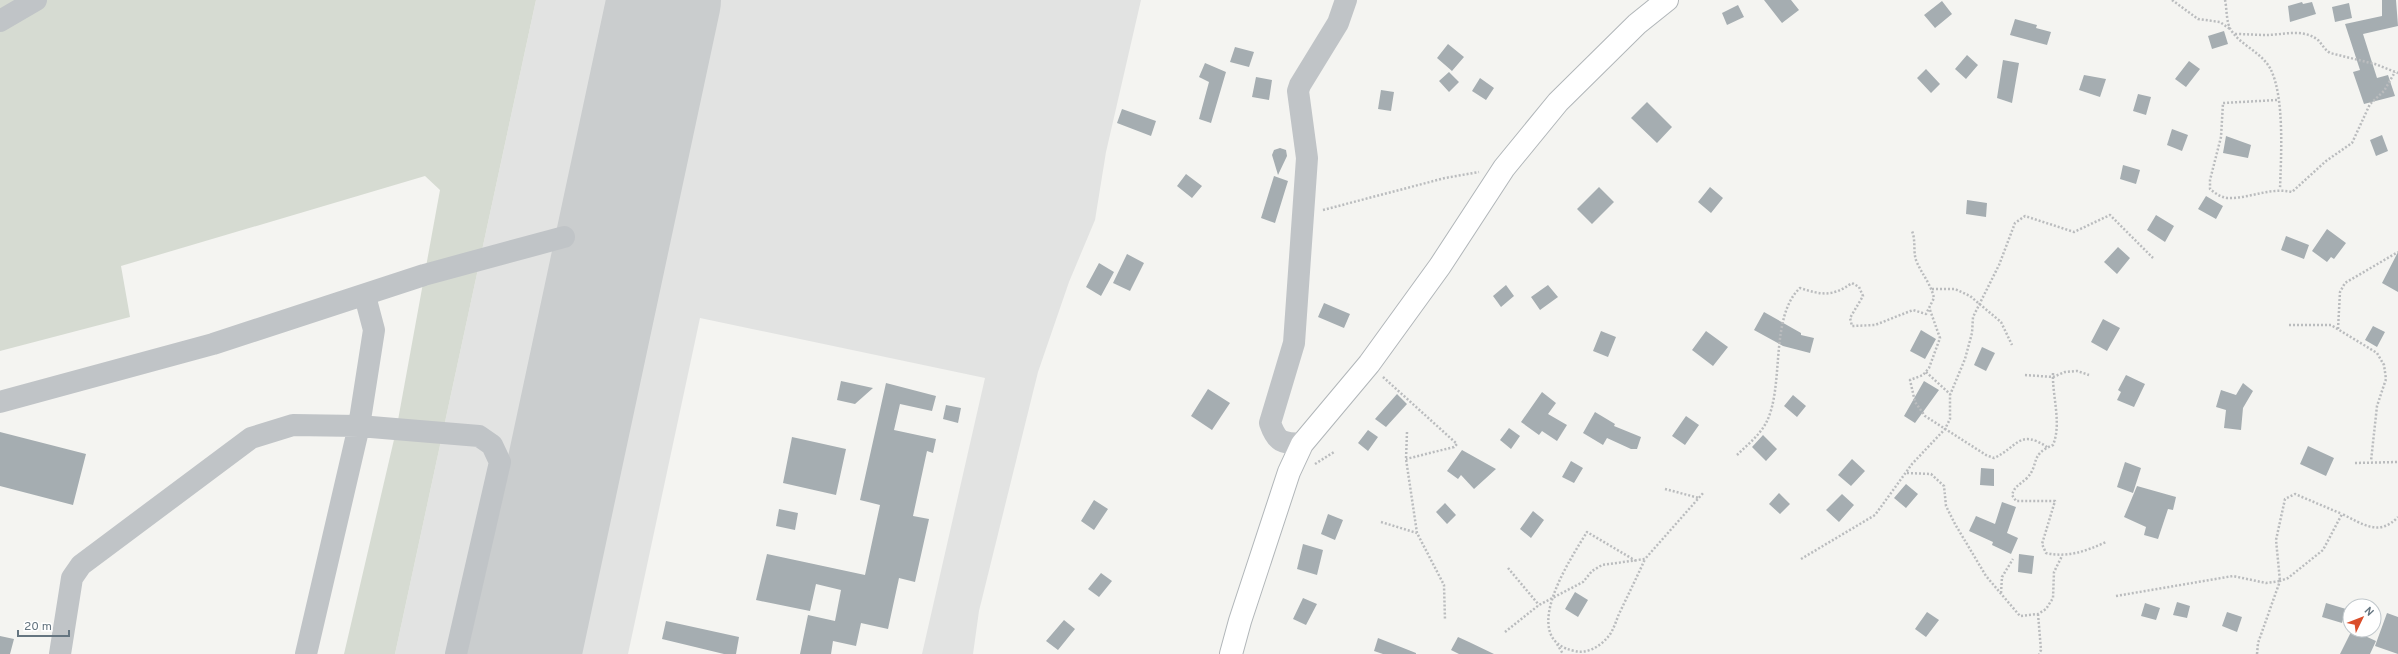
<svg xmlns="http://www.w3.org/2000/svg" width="2398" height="654" viewBox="0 0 2398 654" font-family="Overpass,sans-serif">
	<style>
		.built { fill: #e2e3e2 }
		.green { fill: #d6dbd2 }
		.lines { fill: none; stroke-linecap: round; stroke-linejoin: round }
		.runway { stroke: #cacdce; stroke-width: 114 }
		.building { fill: #a5adb1 }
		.major-casing { stroke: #b1b6b9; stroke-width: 24 }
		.path { stroke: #babcbe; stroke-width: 2.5; stroke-dasharray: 2 2; stroke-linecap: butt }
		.minor { stroke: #c0c4c7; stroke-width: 22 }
		.major { stroke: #fff; stroke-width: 22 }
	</style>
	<rect width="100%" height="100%" fill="#f4f4f1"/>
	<!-- built -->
	<path class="built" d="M536 0H1141L1106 152 1095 220 1069 282 1038 372 979 611 973 654H922L985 378 700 318 628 654H395Z"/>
	<!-- green -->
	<path class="green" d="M0 0H536L395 654H344L396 431 440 190 425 176 121 266 130 317 0 351Z"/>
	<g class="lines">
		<!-- runway -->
		<path class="runway" d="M524 654 664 0"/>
	</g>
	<!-- building -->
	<path class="building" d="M1764 0H1791L1799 10 1782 23Z
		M2382 0H2396L2398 26 2363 34 2377 78 2388 75 2395 96 2364 104 2353 72 2360 70 2345 24 2382 16Z
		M1942 1 1952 14 1935 28 1924 15Z
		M2302 2 2303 4 2312 2 2316 14 2290 22 2288 6Z
		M2349 3 2352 18 2335 22 2332 7Z
		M1738 5 1744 17 1727 25 1722 13Z
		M2015 19 2037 25 2036 28 2051 32 2047 45 2010 35Z
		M2224 31 2228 44 2212 49 2208 36Z
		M1448 44 1464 57 1452 71 1437 58Z
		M1235 47 1254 52 1249 67 1230 62Z
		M1967 55 1978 65 1966 79 1955 69Z
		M2003 60 2019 63 2012 103 1997 98Z
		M2189 61 2200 69 2186 87 2175 79Z
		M1205 63 1226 72 1211 123 1199 119 1209 82 1199 77Z
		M1926 69 1940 84 1931 93 1917 78Z
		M1449 72 1459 82 1449 92 1439 81Z
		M2084 75 2106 79 2100 97 2079 90Z
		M1256 77 1272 80 1269 100 1252 97Z
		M1480 78 1494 88 1486 100 1472 91Z
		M1381 90 1394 92 1391 111 1378 109Z
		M2138 94 2151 97 2146 115 2133 111Z
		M1647 102 1672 127 1657 143 1631 118Z
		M1122 109 1156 121 1151 136 1117 123Z
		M2172 129 2188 135 2182 151 2167 145Z
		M2382 135 2388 151 2376 156 2370 140Z
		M2226 136 2251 145 2248 158 2223 153Z
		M1280 148 1286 150 1287 156 1278 175 1272 155 1274 150Z
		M2123 165 2140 170 2136 184 2120 179Z
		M1186 174 1202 186 1192 198 1177 186Z
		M1274 176 1288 181 1275 223 1261 218Z
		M1599 187 1614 202 1592 224 1577 209Z
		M1710 187 1723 198 1711 213 1698 202Z
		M2206 196 2223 206 2216 219 2198 209Z
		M1967 200 1987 203 1986 217 1966 214Z
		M2156 215 2174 226 2165 242 2147 230Z
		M2327 229 2346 243 2334 259 2331 257 2327 262 2312 251Z
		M2286 236 2309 245 2304 259 2281 250Z
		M2118 247 2130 258 2117 274 2104 262Z
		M2398 252V292L2382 283Z
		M1127 254 1144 263 1130 291 1113 283Z
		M1099 263 1114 272 1101 296 1086 287Z
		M1506 285 1514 296 1501 307 1493 296Z
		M1548 285 1558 297 1540 310 1531 297Z
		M1324 303 1350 314 1344 328 1318 317Z
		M1764 312 1801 333V335L1814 338 1810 353 1783 346 1754 330Z
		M2103 319 2120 328 2107 351 2091 342Z
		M2373 326 2385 332 2377 347 2365 340Z
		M1921 330 1936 339 1925 359 1910 351Z
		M1601 331 1616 337 1608 357 1593 351Z
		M1706 331 1728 347 1713 366 1692 350Z
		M1982 347 1995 353 1986 371 1974 365Z
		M2126 375 2145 384 2134 407 2117 400 2121 392 2118 390Z
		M841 381 873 388 855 404 837 400Z
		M1924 381 1939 390 1915 423 1904 416Z
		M886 383 936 396 932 411 900 404 894 430 936 439 933 453 927 451 913 516 929 519 915 582 899 578 888 629 861 623 856 646 833 641 831 654H800L808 615 835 621 841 590 816 584 810 611 756 600 767 554 865 575 880 505 860 500Z
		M2243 383 2253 391 2243 408 2241 430 2224 428 2226 410 2216 407 2221 390 2236 395Z
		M1208 389 1230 403 1212 430 1191 416Z
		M1542 392 1556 403 1548 414 1567 425 1557 441 1542 431 1539 435 1521 422Z
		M1397 394 1407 404 1386 427 1375 419Z
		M1793 395 1806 406 1797 417 1784 406Z
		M946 405 961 408 958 423 943 419Z
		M1595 412 1615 424 1614 426 1641 437 1637 449H1631L1607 438 1603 445 1583 433Z
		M1686 416 1699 425 1685 445 1672 436Z
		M1509 428 1520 436 1511 449 1500 440Z
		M1368 430 1378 437 1368 451 1358 443Z
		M0 432 86 454 73 505 0 486Z
		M1763 435 1777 449 1766 461 1752 447Z
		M792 437 846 449 836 495 783 483Z
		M2308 446 2334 458 2326 476 2300 464Z
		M1462 450 1496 469 1474 489 1461 475 1458 479 1447 471Z
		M1852 459 1865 471 1851 486 1838 475Z
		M1571 461 1583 468 1574 483 1562 477Z
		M2125 462 2141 468 2133 493 2117 487Z
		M1981 468 1994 469V486L1980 485Z
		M1906 484 1918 494 1906 508 1894 498Z
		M2137 486 2176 497 2173 510 2168 509 2158 539 2144 535 2146 527 2124 517Z
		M1779 493 1790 504 1780 514 1769 504Z
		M1842 494 1854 505 1839 522 1826 510Z
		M1094 500 1108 509 1094 530 1081 521Z
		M2002 502 2016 507 2007 533 2018 538 2011 554 1992 545 1993 542 1969 531 1976 516 1995 524Z
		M1445 503 1456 515 1447 524 1436 512Z
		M779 509 798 513 795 530 776 526Z
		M1533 511 1544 520 1531 538 1520 529Z
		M1328 514 1343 520 1335 540 1321 534Z
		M1303 544 1323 550 1317 575 1297 569Z
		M2019 554 2034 556 2032 574 2018 572Z
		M1101 573 1112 581 1099 597 1088 589Z
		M1575 592 1588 600 1578 617 1565 609Z
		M1303 598 1317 604 1306 625 1293 619Z
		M2177 602 2190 606 2187 618 2173 615Z
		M2145 603 2160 608 2156 620 2141 616Z
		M2326 603 2346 609 2342 623 2322 617Z
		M1927 612 1939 620 1926 637 1915 629Z
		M2227 612 2242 617 2237 632 2222 626Z
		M2387 613 2398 617V654L2375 646Z
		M1064 620 1075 629 1058 650 1046 641Z
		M666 621 739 637 736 654H724L662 639Z
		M2352 630 2376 641 2370 654H2340Z
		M0 636 14 639 10 654H0Z
		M1458 637 1469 642 1494 654H1459L1451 650Z
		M1378 638 1416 653V654H1383L1374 651Z"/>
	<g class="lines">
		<!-- major casing -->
		<g class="major-casing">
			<path id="major" d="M1231 654 1240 621 1289 472 1302 444 1369 364 1440 266 1504 168 1558 102 1637 24 1667 0"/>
		</g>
		<!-- path -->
		<path class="path" d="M2172 0 2198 19 2220 22 2230 29
			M2225 0C2227 8 2226 23 2231 30 2240 45 2260 51 2270 68 2285 96 2281 158 2280 189
			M2235 34C2246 34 2256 35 2266 35 2283 35 2303 28 2318 40 2322 44 2324 49 2330 53L2375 64 2398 73
			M2277 100 2223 103 2221 137 2210 180V189C2215 193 2220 197 2227 198 2249 199 2269 187 2292 192L2326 161 2352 143 2370 104 2384 91 2395 72
			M1323 210 1445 178 1479 172
			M1932 289H1955L1970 296 2001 322 2012 345
			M1930 310 1940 338 1929 368 1923 375 1910 380 1915 402 1925 416 1986 455 1994 458C2017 448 2019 428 2047 447
			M2289 325H2331L2377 353 2384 365 2386 379 2377 406 2371 461
			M2338 329 2340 292 2345 283 2398 252
			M1926 372 1950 394
			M2053 373C2052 396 2062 423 2053 445 2029 455 2040 464 2027 478 2020 485 2015 485 2012 495L2016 501H2055L2042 544 2046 553C2068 558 2086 551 2106 542
			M2025 375 2053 377 2065 372 2077 371 2089 375
			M1383 377 1457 444 1454 447 1406 459
			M1407 432 1406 459 1417 533 1444 585 1445 620
			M1737 455C1747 445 1759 436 1766 423 1785 387 1769 317 1800 288 1822 295 1832 297 1852 283L1859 287 1863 296 1850 318 1852 326 1875 325 1913 310 1926 314 1934 298C1931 284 1921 273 1916 260 1913 251 1916 241 1912 231
			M2355 463 2398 462
			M1315 464 1334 452
			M1907 473 1931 474 1944 486 1946 506 1955 524 1986 576 2020 616 2038 614 2046 609 2053 598 2054 572 2062 556
			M1665 489 1699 498
			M1381 522 1417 533
			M1801 559 1875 515 1912 464 1945 429 1950 419V395L1965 359 1972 333 1973 317 1999 265 2015 223 2025 216 2074 232 2110 215 2153 258
			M1636 561 1587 532C1571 558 1516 640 1575 651 1587 654 1599 647 1607 638 1613 632 1616 621 1619 614 1628 595 1637 577 1645 559
			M1508 568 1539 605
			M2001 593 2002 577 2013 559
			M2116 596 2233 576 2266 583 2280 581 2276 540 2285 499 2295 494 2342 514
			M2038 614 2041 650 2039 654
			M1505 632 1539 605 1583 582 1592 571 1602 565 1645 559 1704 492
			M1557 644 1563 654
			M2257 654 2258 643 2280 581 2288 578 2323 550 2342 514C2363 524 2379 537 2398 517"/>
		<!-- minor -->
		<path class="minor" d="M0 21 36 0
			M0 402 213 344 424 275 564 237
			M1302 444C1282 443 1277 443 1270 423L1294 343 1307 158 1298 91 1300 85 1338 23 1346 0
			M60 654 72 578 81 565 251 438 293 425 359 426 479 436 492 445 500 462 456 654
			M306 654 359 426 374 330 365 296"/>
		<!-- major -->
		<use href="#major" class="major"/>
	</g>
	<!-- north arrow -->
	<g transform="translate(2362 618) rotate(47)"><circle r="19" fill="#ffffff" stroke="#c1c8cc"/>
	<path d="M0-3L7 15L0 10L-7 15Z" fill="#da4e2b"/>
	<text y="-6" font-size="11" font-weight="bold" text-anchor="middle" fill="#657580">N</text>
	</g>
	<!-- scale -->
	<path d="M18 630v6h51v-6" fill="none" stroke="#657580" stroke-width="2"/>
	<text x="24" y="630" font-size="12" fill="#657580" stroke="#ffffff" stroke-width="3" paint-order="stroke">20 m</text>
</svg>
